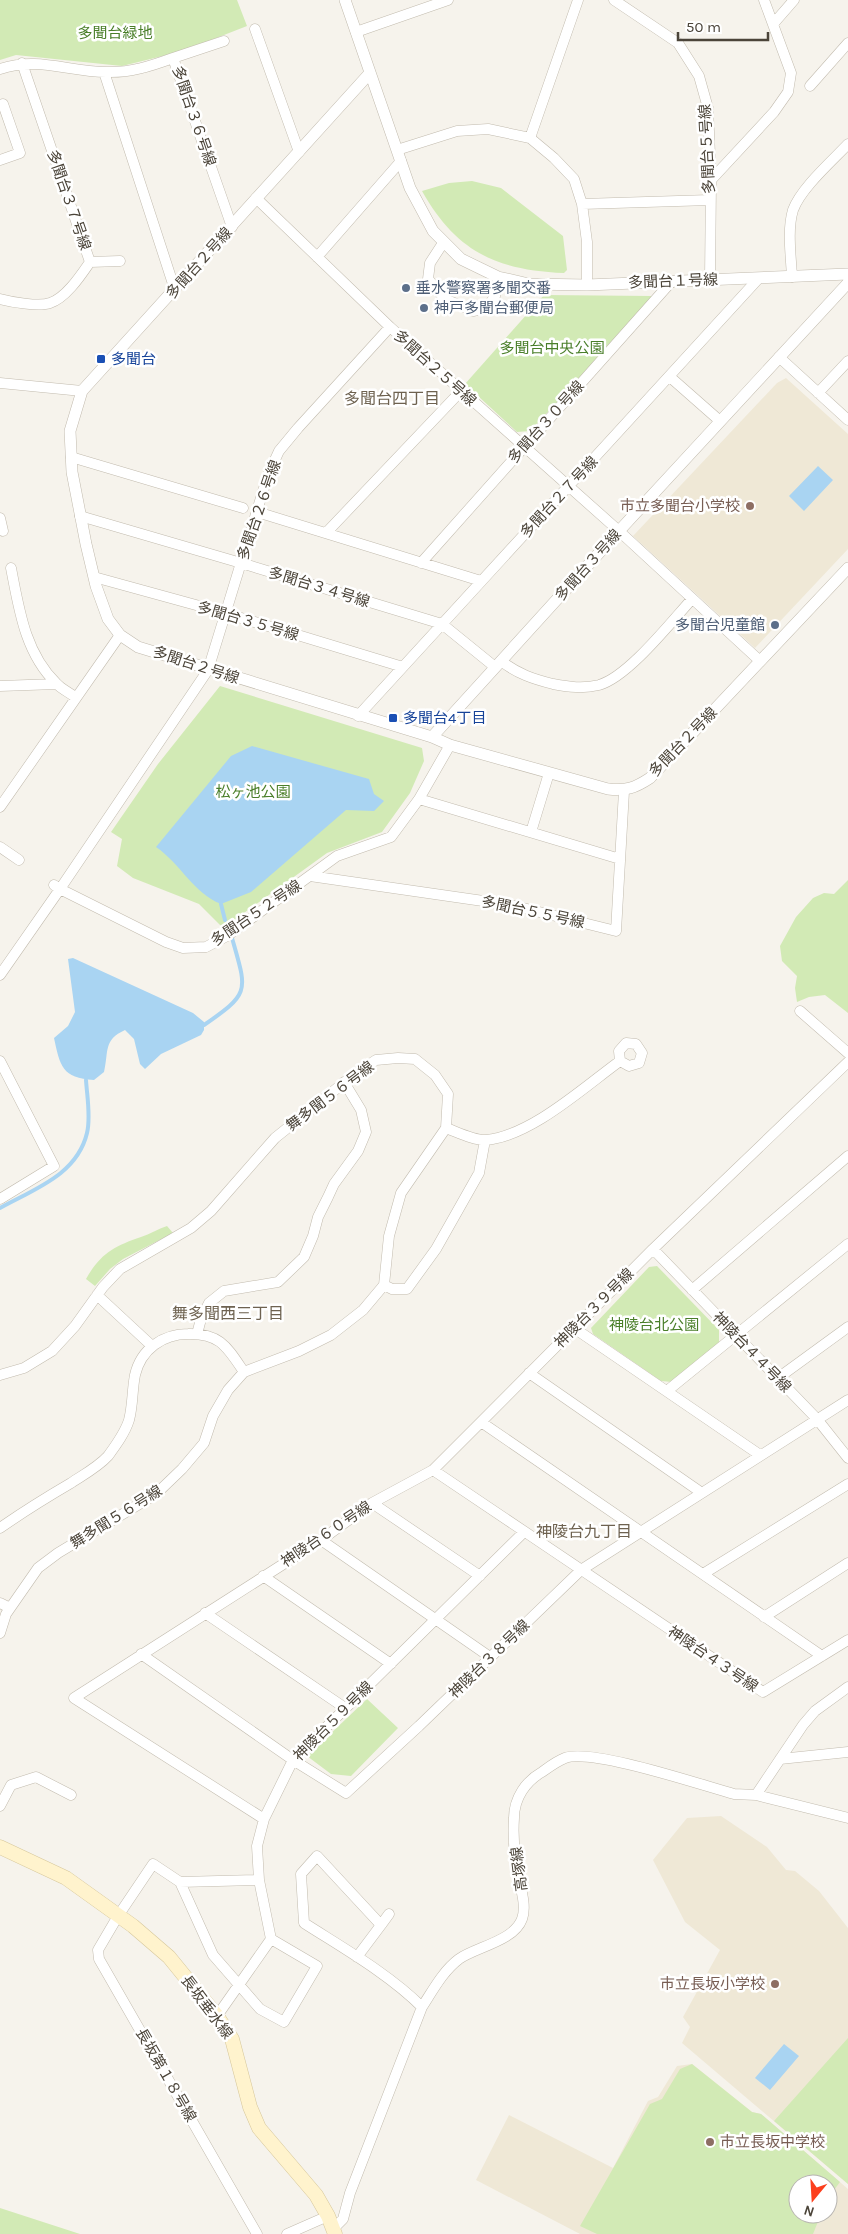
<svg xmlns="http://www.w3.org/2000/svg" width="848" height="2234" viewBox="0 0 848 2234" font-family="Karla,'Noto Sans JP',sans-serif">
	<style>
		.education { fill: #efe8d6; fill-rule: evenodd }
		.green { fill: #d2eab5 }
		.water { fill: #a9d4f2 }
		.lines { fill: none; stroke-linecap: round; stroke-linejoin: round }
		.stream { stroke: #a9d4f2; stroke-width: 4 }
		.minor-casing { stroke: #c2bbae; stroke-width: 11 }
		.tertiary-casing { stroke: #c2bbae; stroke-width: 12 }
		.secondary-casing { stroke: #d6c79b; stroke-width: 15 }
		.minor { stroke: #fff; stroke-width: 10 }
		.tertiary { stroke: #fff; stroke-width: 11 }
		.secondary { stroke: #fff3cd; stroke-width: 14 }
		.service-dot { fill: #5c6f8a; stroke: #fff; stroke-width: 2 }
		.transit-dot { fill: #1a4fb4; stroke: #fff; stroke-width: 2 }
		.education-dot { fill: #8d6e63; stroke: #fff; stroke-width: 2 }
		.labels { text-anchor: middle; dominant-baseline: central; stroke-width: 5; stroke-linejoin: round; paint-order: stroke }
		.park-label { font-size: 15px; fill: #4a7f2a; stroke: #fff }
		.street-label { font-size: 15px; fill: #4b4439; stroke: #fff }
		.service-label { font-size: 15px; fill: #4e5e75; stroke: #fff; text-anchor: start }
		.transit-label { font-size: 15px; fill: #164399; stroke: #fff; text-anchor: start }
		.education-label { font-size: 15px; fill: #785e54; stroke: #fff; text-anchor: end }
		.neighbourhood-label { font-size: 16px; fill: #6e6250; stroke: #fff }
	</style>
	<rect width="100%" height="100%" fill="#f6f3ec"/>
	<!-- education -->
	<path class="education" d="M786 378 848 434V549L755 648 633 536 777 383Z
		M721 1816 767 1847 786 1870 795 1871 819 1891 848 1928V2184L682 2043 690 2027 683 2017 720 1950 685 1922 653 1860 687 1818Z
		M692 2064 752 2112 761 2114 848 2189V2234H580L476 2180 509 2115 613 2168 648 2101 658 2097 677 2066ZM798 2184H828V2214H798Z"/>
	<!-- green -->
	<path class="green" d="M0 0H237L247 26 183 51 122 66 16 55 0 60Z
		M472 181 501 188 563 236 567 270 564 273C495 270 456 251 422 191L449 183Z
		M544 295 652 296 629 325 530 431 517 432 465 384Z
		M220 686 422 748 424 761 410 793 382 832 327 853 223 928 199 904 133 878 117 866 122 839 111 832 158 764Z
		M848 880V1013L825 995 809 997 797 1002 795 988 797 976 782 961 780 946 796 917 813 898 824 893 834 894Z
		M167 1226 173 1233 123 1259 110 1269 95 1286 86 1279C100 1254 114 1246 141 1237 150 1234 158 1229 167 1226Z
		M657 1266 719 1330V1343L672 1382 661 1381 593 1334 591 1328 649 1267Z
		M367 1699 398 1728 351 1776 331 1774 307 1756Z
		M848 2038V2184L774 2121Z
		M692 2064 752 2112 761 2114 840 2182 828 2198V2184H798V2214H821L813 2234H597L580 2226 650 2104 662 2099 680 2069Z
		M0 2208 80 2234H0Z"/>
	<!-- water -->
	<path class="water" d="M818 466 833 480 804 511 789 496Z
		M252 746 369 779 374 794 384 801 374 811 346 810 251 892 221 904C193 893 181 864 156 847L231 756Z
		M73 958 193 1013 204 1022V1030L201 1035 161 1054 145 1069 140 1064 134 1039 125 1030C103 1040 109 1051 104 1072L94 1080C62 1078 60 1066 54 1038L68 1026 75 1012 68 959Z
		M784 2044 799 2056 770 2090 755 2078Z"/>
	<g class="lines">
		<!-- stream -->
		<path class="stream" d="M221 904 225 920
			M204 1025C251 993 247 991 232 938
			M0 1208C34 1189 77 1175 87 1133 91 1117 87 1096 86 1080"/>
		<!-- minor casing -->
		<g class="minor-casing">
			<path id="minor" d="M614 0 678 43 699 76 708 108 711 180 710 280
				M774 23 794 0
				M255 29 299 152
				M356 32 448 0
				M173 58 224 41
				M0 69C37 56 69 72 106 72 130 73 151 66 173 58L232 227
				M104 72 175 290
				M810 86 848 43
				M0 105 3 104 20 153 0 160
				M530 138 578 0
				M397 150 457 131 488 129 530 138 554 158 574 179 582 204 587 242V285
				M711 180 774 112 788 92 791 73 764 0
				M256 198 390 327 619 531 760 661
				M582 204 710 200
				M443 243 430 263 428 279 445 299 473 311 487 308 495 296 498 277
				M317 257 401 161
				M90 262 120 261
				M792 277C791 256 787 230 793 210 801 188 832 161 848 144
				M0 299C11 302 39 307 50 303 66 298 81 275 90 262L22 63
				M779 357 848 420
				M670 377 720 421
				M0 383 82 391
				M818 393 848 361
				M71 457 243 508
				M257 512 481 581
				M80 516 241 563 442 624 495 667
				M0 518 3 531
				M326 533 461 391
				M421 563 672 281
				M11 568C19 609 25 653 56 683 61 689 69 692 75 697
				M94 577 225 613 403 667
				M501 661C518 674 533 679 553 684 569 687 583 689 599 685 628 677 671 622 692 599
				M0 686 56 684
				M358 716 759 278
				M419 799 620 859
				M0 807 120 635
				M531 832 549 773
				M0 847 19 860
				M310 876 511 905 616 931 624 791
				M54 885 60 889 208 670 268 475 279 451 298 428 390 327
				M0 975 60 889 166 942 183 948 206 947 227 936 337 856 391 837 419 799 450 745
				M800 1011 848 1053
				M626 1043 636 1044 642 1053 639 1063 629 1066 620 1061 619 1051Z
				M0 1061 54 1166 0 1199
				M446 1128C457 1132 475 1141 486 1140 531 1136 584 1087 620 1061
				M653 1249 817 1419 848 1458
				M384 1285 392 1289H407L436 1249 479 1173 485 1140
				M692 1290 848 1156
				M97 1295 152 1346
				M574 1328 760 1455
				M197 1334 201 1319 209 1303 224 1291 278 1282 304 1257 313 1236 318 1217 328 1197 334 1184 358 1151 366 1132 361 1110 344 1082
				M529 1373 702 1493
				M0 1375 24 1368 52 1351 75 1326 103 1287 120 1269 191 1228 211 1211 275 1138 356 1073 376 1060 398 1058 415 1059 435 1075 448 1094 446 1128 401 1193 389 1236 384 1285 363 1310 331 1335 299 1351 244 1372 228 1390 213 1416 204 1443 182 1469 156 1494 58 1553 38 1568 6 1614 0 1633
				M778 1378 848 1327
				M667 1391 848 1244
				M433 1470 763 1692 848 1640
				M372 1503 480 1576
				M0 1528C23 1512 47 1497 71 1483 83 1475 98 1467 108 1456 116 1445 125 1433 129 1420 133 1405 132 1390 135 1375 141 1349 163 1334 188 1334 220 1333 227 1347 244 1372
				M321 1540 490 1657
				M703 1574 848 1484
				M263 1576 391 1664
				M0 1603 10 1608
				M205 1613 345 1708
				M764 1617 848 1563
				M141 1654 293 1760 346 1793 419 1726 581 1570 848 1400
				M822 1656 481 1422 653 1249 848 1062
				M780 1759 848 1752
				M756 1795 803 1725 815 1711 848 1687
				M0 1806 11 1785 36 1777 71 1795
				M264 1819 74 1698 321 1540 372 1503 433 1470 481 1422
				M180 1882 259 1880
				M381 1925 389 1914
				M357 1957 381 1925 317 1856 301 1874 304 1923C343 1948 389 1974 422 2007
				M217 2016 271 1939 259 1880 257 1846 264 1819 293 1760 524 1532
				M334 2228 343 2219 350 2193 422 2007C433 1990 443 1971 459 1959 476 1947 514 1941 522 1919 528 1903 517 1879 516 1863 514 1849 513 1832 514 1818 514 1798 526 1781 542 1772 549 1767 557 1761 565 1758 592 1748 701 1785 734 1794L756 1795 848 1818
				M257 2234 99 1959 98 1950 118 1916 153 1864 180 1882 213 1955 260 2009 284 2022 317 1966 271 1939
				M287 2234 328 2216"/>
		</g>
		<!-- tertiary casing -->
		<g class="tertiary-casing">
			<path id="tertiary" d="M345 0 410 188 433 231 461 259 498 277 529 284 587 285 848 274
				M369 74 82 391 70 431 72 472 86 544 96 586 108 619 120 635 138 647 432 737 450 745 608 789C626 791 635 788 650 778L848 568
				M432 737 619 531 848 283"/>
		</g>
		<!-- secondary casing -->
		<g class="secondary-casing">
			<path id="secondary" d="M0 1847 66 1878 133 1926 169 1957 217 2016 232 2039 250 2107 259 2128 316 2195 328 2216 335 2234"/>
		</g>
		<!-- minor -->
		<use href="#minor" class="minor"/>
		<!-- tertiary -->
		<use href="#tertiary" class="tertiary"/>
		<!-- secondary -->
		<use href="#secondary" class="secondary"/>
	</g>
	<!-- markers -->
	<g class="service-dot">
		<circle cx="406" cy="288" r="5"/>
		<circle cx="424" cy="308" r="5"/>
		<circle cx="775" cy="625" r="5"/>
	</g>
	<g class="transit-dot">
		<rect x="96" y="354" width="10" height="10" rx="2.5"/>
		<rect x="388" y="713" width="10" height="10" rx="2.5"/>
	</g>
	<g class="education-dot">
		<circle cx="750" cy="506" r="5"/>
		<circle cx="775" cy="1984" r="5"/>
		<circle cx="710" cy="2142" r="5"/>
	</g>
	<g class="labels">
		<!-- park labels -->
		<g class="park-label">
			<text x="115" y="33">多聞台緑地</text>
			<text x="552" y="348">多聞台中央公園</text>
			<text x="253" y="792">松ヶ池公園</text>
			<text x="654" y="1325">神陵台北公園</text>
		</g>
		<!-- street labels -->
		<g class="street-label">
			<text transform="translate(194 116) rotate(71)">多聞台３６号線</text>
			<text transform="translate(707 149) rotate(-93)">多聞台５号線</text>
			<text transform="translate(69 200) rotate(71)">多聞台３７号線</text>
			<text transform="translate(199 263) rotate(-48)">多聞台２号線</text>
			<text transform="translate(673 281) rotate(-2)">多聞台１号線</text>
			<text transform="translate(435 368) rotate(42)">多聞台２５号線</text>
			<text transform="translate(546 422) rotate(-48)">多聞台３０号線</text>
			<text transform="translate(559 497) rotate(-47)">多聞台２７号線</text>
			<text transform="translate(259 510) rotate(-71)">多聞台２６号線</text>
			<text transform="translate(588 565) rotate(-48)">多聞台３号線</text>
			<text transform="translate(319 587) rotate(17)">多聞台３４号線</text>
			<text transform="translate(248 621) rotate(16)">多聞台３５号線</text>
			<text transform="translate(196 665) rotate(18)">多聞台２号線</text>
			<text transform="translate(683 742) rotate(-46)">多聞台２号線</text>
			<text transform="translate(533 912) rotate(12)">多聞台５５号線</text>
			<text transform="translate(256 913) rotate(-34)">多聞台５２号線</text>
			<text transform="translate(330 1096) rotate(-37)">舞多聞５６号線</text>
			<text transform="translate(594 1308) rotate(-45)">神陵台３９号線</text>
			<text transform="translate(752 1352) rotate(46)">神陵台４４号線</text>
			<text transform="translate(116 1517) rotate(-32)">舞多聞５６号線</text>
			<text transform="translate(326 1534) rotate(-34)">神陵台６０号線</text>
			<text transform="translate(489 1659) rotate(-44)">神陵台３８号線</text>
			<text transform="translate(713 1659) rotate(34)">神陵台４３号線</text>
			<text transform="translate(333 1721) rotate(-45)">神陵台５９号線</text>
			<text transform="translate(519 1869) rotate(-97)">高塚線</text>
			<text transform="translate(207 2007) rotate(53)">長坂垂水線</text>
			<text transform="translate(166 2075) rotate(60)">長坂第１８号線</text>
		</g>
		<!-- service labels -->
		<g class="service-label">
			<text x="416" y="288">垂水警察署多聞交番</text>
			<text x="434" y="308">神戸多聞台郵便局</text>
			<text x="765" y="625" text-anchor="end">多聞台児童館</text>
		</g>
		<!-- transit labels -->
		<g class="transit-label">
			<text x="111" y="359">多聞台</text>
			<text x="403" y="718">多聞台4丁目</text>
		</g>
		<!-- education labels -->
		<g class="education-label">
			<text x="740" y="506">市立多聞台小学校</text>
			<text x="765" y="1984">市立長坂小学校</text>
			<text x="720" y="2142" text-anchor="start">市立長坂中学校</text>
		</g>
		<!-- neighbourhood labels -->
		<g class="neighbourhood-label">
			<text x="392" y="398">多聞台四丁目</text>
			<text x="228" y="1313">舞多聞西三丁目</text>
			<text x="584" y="1531">神陵台九丁目</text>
		</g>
	</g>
	<!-- north arrow -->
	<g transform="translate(813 2199) rotate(198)"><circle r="24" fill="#ffffff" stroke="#b7b4b0"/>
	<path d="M0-4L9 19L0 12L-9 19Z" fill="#fc3f1d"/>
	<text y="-8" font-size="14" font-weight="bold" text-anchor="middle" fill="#4b4439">N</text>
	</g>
	<!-- scale -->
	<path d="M678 32v8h90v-8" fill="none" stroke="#4b4439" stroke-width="2.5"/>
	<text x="686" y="32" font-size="15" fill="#4b4439" stroke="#ffffff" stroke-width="4" paint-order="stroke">50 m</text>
</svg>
